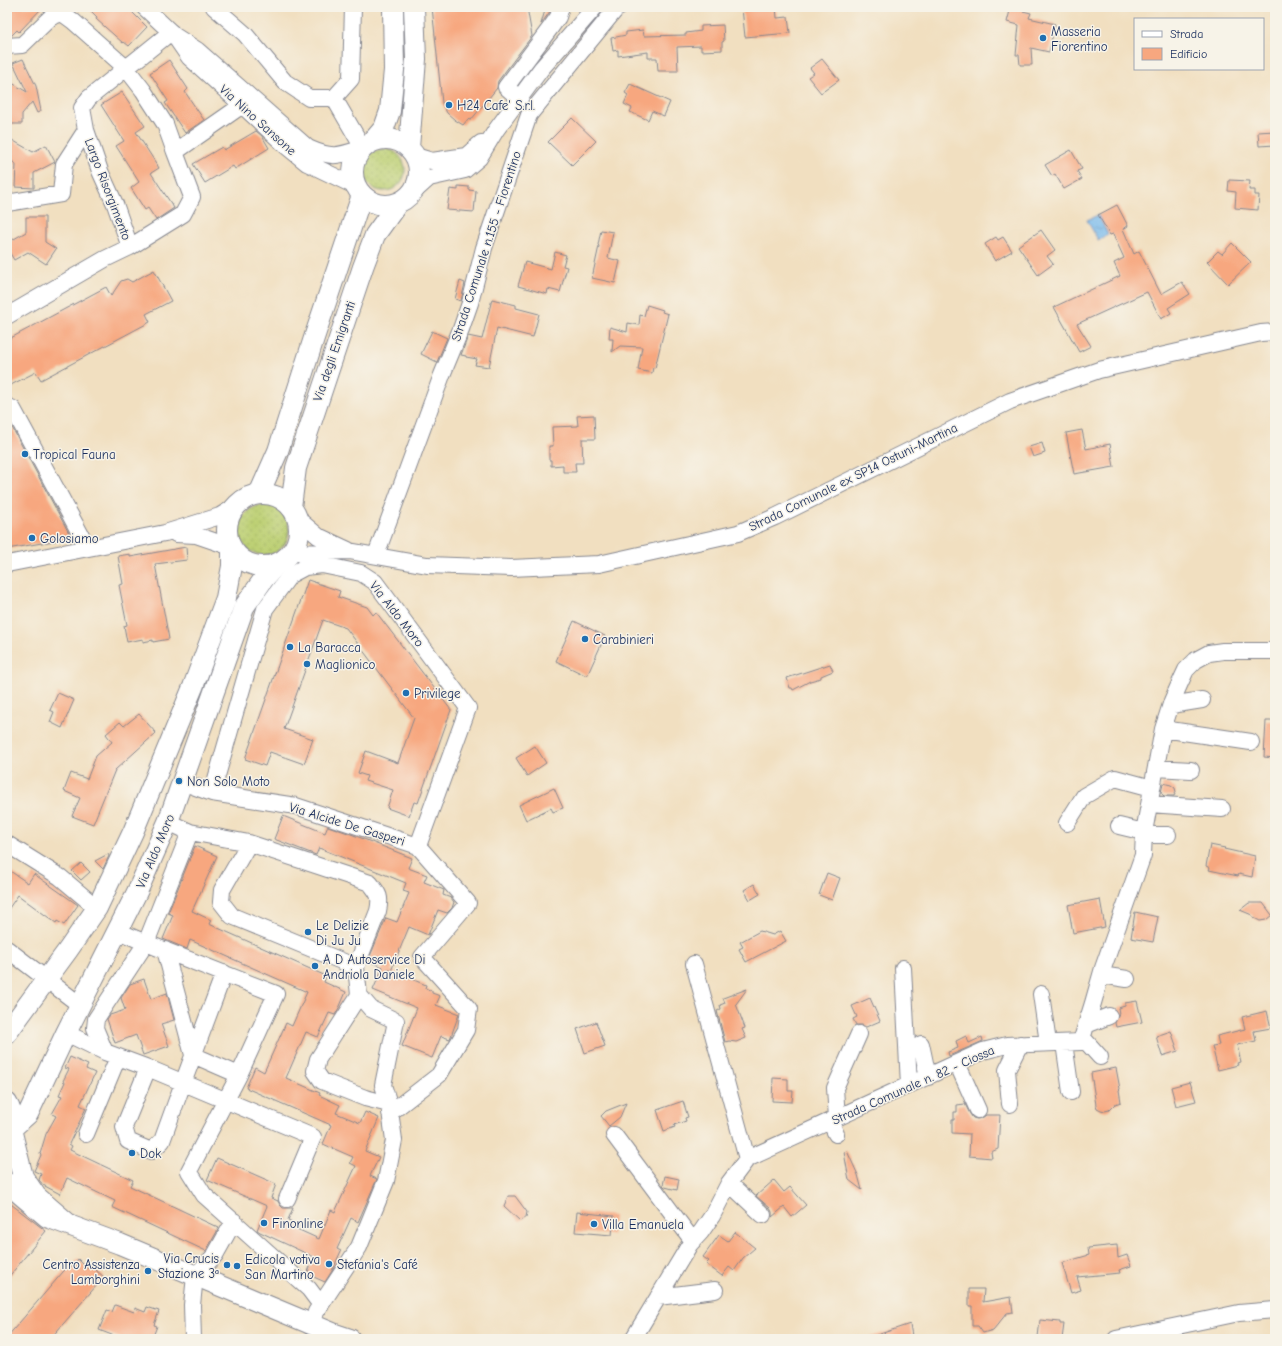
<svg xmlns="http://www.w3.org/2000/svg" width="1282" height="1346" viewBox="0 0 1282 1346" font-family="'Comic Neue',sans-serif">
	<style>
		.grass { fill: url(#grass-dots); stroke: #6c8069 }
		.water { fill: url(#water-ripples); stroke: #4974a5 }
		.building { fill: #f7a77f }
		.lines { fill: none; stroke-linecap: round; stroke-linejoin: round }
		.minor-casing { stroke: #86878f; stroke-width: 18 }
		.major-casing { stroke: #86878f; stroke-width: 22 }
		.minor { stroke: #fff; stroke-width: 16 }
		.major { stroke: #fff; stroke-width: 20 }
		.poi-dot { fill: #1f6fb2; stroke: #f7f3e8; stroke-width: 1.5 }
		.labels { text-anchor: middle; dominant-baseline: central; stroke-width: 3; stroke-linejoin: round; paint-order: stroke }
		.poi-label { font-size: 13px; fill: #1b2f5e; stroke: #f7f3e8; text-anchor: start }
		.street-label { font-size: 13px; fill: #1b2f5e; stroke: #f7f3e8 }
	</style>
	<defs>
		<pattern id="grass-dots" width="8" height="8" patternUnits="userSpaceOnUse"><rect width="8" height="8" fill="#bdd074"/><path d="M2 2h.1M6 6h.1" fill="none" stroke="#a2b367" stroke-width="1.8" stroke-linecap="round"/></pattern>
		<pattern id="water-ripples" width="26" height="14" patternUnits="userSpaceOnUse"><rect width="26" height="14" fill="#77b9ec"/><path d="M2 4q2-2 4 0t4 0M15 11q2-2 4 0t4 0" fill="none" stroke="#6197c2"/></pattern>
	</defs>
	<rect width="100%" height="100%" fill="#f7f3e8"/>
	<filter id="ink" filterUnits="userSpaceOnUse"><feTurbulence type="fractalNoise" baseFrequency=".025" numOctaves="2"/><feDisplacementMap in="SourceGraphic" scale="8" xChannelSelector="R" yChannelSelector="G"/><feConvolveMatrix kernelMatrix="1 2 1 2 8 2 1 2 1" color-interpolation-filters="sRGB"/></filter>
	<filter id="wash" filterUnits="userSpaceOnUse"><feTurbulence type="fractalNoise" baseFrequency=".012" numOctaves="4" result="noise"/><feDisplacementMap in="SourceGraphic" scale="16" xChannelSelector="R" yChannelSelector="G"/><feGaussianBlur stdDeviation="0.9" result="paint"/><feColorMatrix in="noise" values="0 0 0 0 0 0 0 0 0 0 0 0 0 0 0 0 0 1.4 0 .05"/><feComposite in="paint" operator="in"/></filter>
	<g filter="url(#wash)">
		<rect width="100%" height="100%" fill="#f1dfc0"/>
		<!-- grass -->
		<path class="grass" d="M363 170a21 21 0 1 1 42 0a21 21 0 1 1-42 0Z
			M239 530a25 25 0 1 1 50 0a25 25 0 1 1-50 0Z"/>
		<!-- water -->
		<path class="water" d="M1098 215 1108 234 1098 240 1087 220Z"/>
		<g id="blocks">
			<!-- building -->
			<path class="building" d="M7 7H43L19 32 17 30 11 36H7Z
				M87 7H127L147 27 129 46 124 42 123 43 96 19 97 17Z
				M432 7H527L532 36 498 81 497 88 471 120 468 119 463 125 455 120 447 113 442 103Z
				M546 7H551L549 13 541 24Z
				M759 7H776L777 18 788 17 790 33 745 37 742 8Z
				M1011 7 1024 9 1023 11 1031 13 1029 18 1055 24 1049 52 1031 48 1032 65H1020L1019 55H1016L1019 25 1007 22Z
				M723 25 724 41 722 42V50L701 51V46L677 47 678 71H658L657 58H648V52L618 56V50L613 51 611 38 626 35V32L643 30 644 36 686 35V33L701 31V26Z
				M23 59 36 86 41 111 37 113 32 102 22 114V124H7V80L27 92 13 63Z
				M822 59 839 80 821 93 808 77 814 73 810 68Z
				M169 60 188 89 185 92 204 120 185 133 165 103 168 101 150 73Z
				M630 84 670 102 664 116 652 111 648 120 630 112 632 108 624 104 628 95 625 93Z
				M122 92 145 126 136 132 159 168 151 173 174 208 156 220 148 208 145 210 131 188 139 182 116 146 124 141 101 105Z
				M572 118 596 141 572 165 548 142Z
				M256 131 262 136 269 148 235 169 233 166 205 183 193 164 222 147 224 150Z
				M1275 131V145L1259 146 1258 132Z
				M12 140 33 152 46 145 55 162 34 173V188L15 187 16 164 7 158V148Z
				M1071 150 1082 169 1077 171 1082 179 1064 189 1055 174 1052 176 1045 165Z
				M1229 180 1250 181 1249 190H1255V195H1259L1258 210 1235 208 1236 192 1228 191Z
				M458 186 469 187V190L476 191 474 212 447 210 450 189 458 190Z
				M1117 205 1128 226 1123 229 1134 254 1139 251 1161 294 1182 282 1190 294 1168 308 1171 313 1161 319 1147 292 1077 324 1091 346 1079 352 1054 307 1120 276 1114 263 1124 258 1113 234 1110 235 1098 215Z
				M26 217H45V242L56 249 46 264 28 252 14 260 7 248V243L26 232Z
				M601 230 613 232 608 258 620 261 615 283 592 278 599 246 598 245Z
				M1041 230 1055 250 1047 256 1053 264 1038 275 1018 246Z
				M996 237 998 240 1003 237 1012 251 995 261 985 244Z
				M1232 243 1251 262 1228 284 1207 262 1218 251 1222 254Z
				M555 252 566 255 563 266 567 267 560 292 548 289 547 294 518 286 525 262 551 269Z
				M154 270 171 301 146 314 150 322 41 380 36 372 7 387V340L106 287 111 296 121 281 127 279 132 282Z
				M460 281 465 283 461 301 455 299Z
				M492 299 516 305V308L539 314 533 337 497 328 489 367 475 365 477 359 466 357V356L461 355 468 336 482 339Z
				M647 305 663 310 662 312 668 314 655 368 653 367 652 373 638 370 642 347 620 346 612 352 613 339H609L610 327 627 332 628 323 639 325 640 315 644 316Z
				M432 331 447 338 437 362 421 354Z
				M594 415 595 439H582L583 463H575L576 472H563V465L551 466V460H549V446H553L552 427 578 426 577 416Z
				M7 418 70 535 71 538 7 549Z
				M1082 430 1086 449 1110 444 1114 467 1074 474 1066 433Z
				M1042 443 1045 453 1033 457 1029 447Z
				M186 547 187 560 155 564 169 639 153 642V640L143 642V639L127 642 124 626 127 625 119 585 123 584 118 556 130 554V557Z
				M308 580 340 591 338 597 367 607 373 615 376 612 451 710 418 803 414 802 409 816 387 808 393 790 365 781 367 776 358 773 366 751 398 763 414 718 346 628 323 620 284 729 313 739 304 764 270 752 265 766 245 759Z
				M574 621 605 636 587 676 556 661Z
				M830 664 833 671 821 676V678L810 681 793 690 792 688H790L787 678Z
				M58 693 74 700 62 728 50 722 54 712 50 710Z
				M139 714 156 733 115 770 93 824 72 816 80 798 64 791 71 773 87 779 96 756 112 742 106 734 120 722 124 726Z
				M1266 721H1275V758L1264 757Z
				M535 746 546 763 527 776 516 758Z
				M1163 783 1171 785 1175 788 1176 792 1174 796H1164L1161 793Z
				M554 788 563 808 553 812 551 808 526 820 519 805Z
				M283 816 325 833 328 826 351 834 412 858 408 868 427 875 424 882 444 890 443 895 451 898 454 902 452 908 447 913 438 910 428 935 409 927 391 971 387 969 426 985 425 988 432 991V993L440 996 436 1005 459 1014 450 1039 441 1036 432 1058 402 1046 417 1008 373 990 383 967 368 961 386 918 397 922 409 893 403 891 406 883 319 848 316 855 274 839Z
				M1210 845 1225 848 1224 849 1255 856 1252 877 1239 874 1238 876 1209 870 1210 868 1206 866Z
				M195 846 217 856 192 911 211 920 209 924 326 976 324 982 346 992 340 1006 335 1015 329 1013 318 1037 306 1032 286 1078 320 1093 319 1095 340 1105 336 1113 360 1123 365 1112 379 1118 365 1151 379 1157 370 1176 377 1179 358 1222 351 1218 337 1249 341 1251 332 1271 325 1282 307 1274 314 1257 260 1232 257 1230 267 1206 207 1180 217 1158 276 1184 271 1198 278 1201 280 1205 283 1208H293L288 1220 299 1225 297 1229 319 1239 331 1210 335 1212 356 1166 350 1163 353 1157 323 1144 331 1125 246 1088 255 1067 264 1072 286 1023 292 1026 307 992 190 940 187 949 163 939 173 915 168 913Z
				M108 854 109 856 103 869 95 861Z
				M81 863 90 872 81 880 72 871Z
				M7 869 28 883 34 874 78 905 64 925 57 921 56 923 18 895 7 911Z
				M827 873 840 878 832 900 819 895Z
				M754 884 760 894 750 900 744 890Z
				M1100 899 1105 927 1073 933 1068 905Z
				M1249 903H1263L1272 915 1266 920 1260 921 1254 918 1252 915 1240 910Z
				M1135 912 1158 917 1153 942 1131 938Z
				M760 931 773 935 780 931 786 941 746 962 739 949 743 947 740 942Z
				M144 979 151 999 167 993 174 1020 161 1024 169 1046 143 1055 136 1035 115 1043 107 1019 110 1015 125 1010 121 998 130 984Z
				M747 989 736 1004 745 1028 742 1029 746 1038 736 1042 729 1041 725 1042 717 1011 721 1009 720 1005 725 1003 723 998Z
				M870 998 880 1021 866 1027 862 1025H856L853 1019 857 1017 852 1006Z
				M1137 1001 1142 1022 1116 1027 1115 1023 1119 1014 1118 1008 1125 1006V1003Z
				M1267 1011 1271 1028 1254 1031 1256 1041 1237 1045 1241 1062 1237 1063 1238 1065 1218 1070 1212 1046 1219 1045 1217 1036 1245 1029 1242 1017Z
				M596 1022 605 1046 585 1053 577 1029Z
				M1171 1031 1178 1051 1162 1056 1156 1036Z
				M966 1036 969 1043 982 1037 983 1041 949 1056 948 1052 958 1048 956 1041Z
				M70 1057 88 1065 86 1069 95 1073 80 1105 86 1108 69 1144 72 1146 70 1150 133 1180 130 1186 219 1228 206 1251 112 1207 115 1201 67 1178 60 1194 43 1185 39 1180 41 1174 34 1171 41 1155 40 1154 46 1134 56 1116 52 1114 62 1096 59 1095 65 1082 63 1081 69 1069 65 1068Z
				M1116 1068 1120 1089 1119 1090 1121 1102 1115 1104 1109 1110 1105 1111 1101 1110 1097 1108 1096 1105 1091 1073Z
				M773 1078 788 1079V1091H793L792 1102 772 1101Z
				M1190 1082 1196 1101 1176 1106 1171 1087Z
				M683 1101 688 1117 685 1118 686 1121 674 1125 675 1127 664 1131 657 1110Z
				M626 1103 620 1117 609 1126 601 1116 606 1111Z
				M965 1104 970 1114 973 1118 977 1119 982 1118 986 1115H1000L998 1149 991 1152 992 1158 969 1156 970 1134 952 1133V1120H954V1112H957V1105Z
				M847 1151 858 1175 862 1190 849 1180 844 1152Z
				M665 1176 679 1179 677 1190 665 1187 663 1185Z
				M774 1180 784 1192 790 1187 806 1205 792 1217 784 1207 772 1217V1212L770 1208 756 1196Z
				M508 1196H515L527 1212 526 1217 520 1221 504 1206Z
				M7 1201 46 1231 7 1279Z
				M577 1212 614 1216 612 1235 575 1232Z
				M735 1232 755 1248 743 1258 734 1271 729 1267 722 1276 706 1264 709 1261 703 1257 719 1235 728 1241Z
				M1117 1245 1118 1258 1127 1255 1131 1266 1119 1270 1120 1273 1077 1277 1081 1290 1071 1293 1062 1263 1089 1255 1088 1248Z
				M78 1259 88 1269 91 1266 104 1277 50 1339H7V1337L69 1265 71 1267Z
				M969 1289H984L983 1302 1011 1297 1013 1312 1007 1313 993 1330 983 1333 978 1326H972V1306H969Z
				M115 1305 134 1312 135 1308 145 1312 147 1307 159 1311 154 1325 157 1326 152 1339H122L99 1330 107 1310 112 1312Z
				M1040 1320 1060 1322V1324H1064L1062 1339H1041V1338L1038 1337Z
				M910 1324 912 1336 905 1337V1339H871V1337Z"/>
		</g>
	</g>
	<g filter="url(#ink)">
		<use href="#blocks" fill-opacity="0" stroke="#86878f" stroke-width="1"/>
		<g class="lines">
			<!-- minor casing -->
			<g class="minor-casing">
				<path id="minor" d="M144 7 175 36 197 50 308 148C333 159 338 156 363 148L334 98
					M214 7 245 34 285 82 309 98H334L351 79 353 7
					M178 41 189 57 242 105 285 145 307 163 355 186
					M7 46 22 45 51 17 62 13 73 21 126 68 143 90 165 124 175 152
					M520 99 506 87 551 27 558 17 561 7
					M415 156 432 161 466 156 481 143
					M408 197 429 178 465 170 479 158 496 130 541 69 595 7
					M7 203 61 194 64 164 86 130
					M130 247 183 214 192 197 175 152 251 99
					M7 316 105 259 130 247 115 204 100 171 86 130 82 108 89 98 171 32
					M7 406 13 409 88 548
					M298 519 318 536 348 550
					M176 534 196 535 231 547
					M292 553 349 551 427 565 511 568 599 564 738 533 775 517 1010 401 1099 370 1261 333 1275 332
					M376 555 442 375 461 329 470 303 484 248 529 115 616 9 620 7
					M7 564 165 533 220 516 236 506
					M1171 705 1202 700
					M1163 729 1251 742
					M1156 768 1191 770
					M182 782 212 793 296 806 418 846 468 903 422 957 469 1009 466 1030 439 1075 390 1113
					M212 793 265 609 290 575 305 567 322 565 361 573 375 582 468 708 418 846
					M1149 804 1222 809
					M168 822 190 832 249 843 370 883C379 894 381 897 378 911L356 967 359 995
					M1067 823 1084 796 1115 778 1152 788
					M1119 826 1144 832
					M1144 835H1168
					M249 843 222 890 221 902 232 916 356 967
					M7 844 60 877 97 908
					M118 931 146 943 276 994 239 1075 189 1171 204 1195 309 1289 321 1305
					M7 949 80 1005
					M165 950 193 1055 239 1075
					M694 964 747 1159
					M903 968 909 1085
					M1101 975 1127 979
					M1041 994 1048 1043
					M359 995 318 1059 315 1071 322 1081 365 1098 389 1104
					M1086 1025 1109 1016
					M66 1033 105 1052 148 1068 313 1137 287 1199
					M1082 1037 1100 1057
					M1064 1043 1071 1092
					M921 1044 928 1077
					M105 1052 95 1028 96 1019 146 943 190 832
					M957 1063 978 1110
					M148 1068 124 1127 128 1141 151 1151 162 1141 183 1083 224 973
					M1010 1104 1007 1070 1020 1044
					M837 1118 835 1088 859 1034
					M830 1121 836 1134
					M86 1134 118 1057
					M614 1135 693 1241
					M729 1183 763 1215
					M658 1297 715 1290
					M316 1312 359 1247 386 1181 394 1140 389 1104 383 1085 396 1021 371 1009 359 995
					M193 1339 192 1305 195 1276 215 1255 234 1221
					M633 1339 690 1244 701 1232 712 1216 729 1183 747 1159 983 1051 1007 1045 1081 1042 1093 1003 1103 968 1143 855 1144 832 1163 729 1172 701 1180 683 1186 670 1196 660 1209 653 1223 651H1275
					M1116 1339 1239 1313 1275 1310"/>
			</g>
			<!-- major casing -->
			<g class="major-casing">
				<path id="major" d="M353 172a33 33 0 1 1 66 0a33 33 0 1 1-66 0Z
					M372 142 384 128 390 111 394 70 393 7
					M409 148 416 59 414 7
					M227 530a36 36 0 1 1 72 0a36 36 0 1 1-72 0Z
					M259 494 278 451 314 338 362 195
					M291 507 296 468 363 267 375 235 398 203
					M7 1033 68 950 97 908 133 832 193 687 226 598 232 566V550
					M7 1103C14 1114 13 1126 7 1137
					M7 1183 47 1217 120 1244 335 1334 350 1339
					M71 1226 36 1196 23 1177 11 1129 28 1114 66 1033 137 892 168 822 244 607 263 580 277 564"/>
			</g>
			<!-- minor -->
			<use href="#minor" class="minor"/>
			<!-- major -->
			<use href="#major" class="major"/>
		</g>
	</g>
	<!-- markers -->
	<g class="poi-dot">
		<circle cx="1043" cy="38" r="4"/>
		<circle cx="449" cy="105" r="4"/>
		<circle cx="25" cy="454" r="4"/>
		<circle cx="32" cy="538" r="4"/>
		<circle cx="585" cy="639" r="4"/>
		<circle cx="290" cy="647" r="4"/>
		<circle cx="307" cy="664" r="4"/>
		<circle cx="406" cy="693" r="4"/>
		<circle cx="179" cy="781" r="4"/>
		<circle cx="308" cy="932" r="4"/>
		<circle cx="315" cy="966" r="4"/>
		<circle cx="132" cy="1153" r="4"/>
		<circle cx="264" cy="1223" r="4"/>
		<circle cx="594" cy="1224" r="4"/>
		<circle cx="329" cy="1264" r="4"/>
		<circle cx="227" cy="1265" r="4"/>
		<circle cx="237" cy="1266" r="4"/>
		<circle cx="148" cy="1271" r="4"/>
	</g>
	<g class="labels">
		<!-- poi labels -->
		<g class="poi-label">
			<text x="1051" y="31">Masseria<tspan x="1051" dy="15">Fiorentino</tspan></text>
			<text x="457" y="105">H24 Cafe' S.r.l.</text>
			<text x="33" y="454">Tropical Fauna</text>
			<text x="40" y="538">Golosiamo</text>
			<text x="593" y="639">Carabinieri</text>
			<text x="298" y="647">La Baracca</text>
			<text x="315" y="664">Maglionico</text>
			<text x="414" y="693">Privilege</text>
			<text x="187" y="781">Non Solo Moto</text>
			<text x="316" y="925">Le Delizie<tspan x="316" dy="15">Di Ju Ju</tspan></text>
			<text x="323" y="959">A D Autoservice Di<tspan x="323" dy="15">Andriola Daniele</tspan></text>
			<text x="140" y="1153">Dok</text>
			<text x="272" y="1223">Finonline</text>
			<text x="602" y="1224">Villa Emanuela</text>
			<text x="219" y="1258" text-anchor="end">Via Crucis<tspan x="219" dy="15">Stazione 3ª</tspan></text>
			<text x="245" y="1259">Edicola votiva<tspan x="245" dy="15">San Martino</tspan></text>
			<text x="140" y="1264" text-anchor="end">Centro Assistenza<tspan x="140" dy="15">Lamborghini</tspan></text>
			<text x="337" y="1264">Stefania's Café</text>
		</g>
		<!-- street labels -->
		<g class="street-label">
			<text transform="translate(258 120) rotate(42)">Via Nino Sansone</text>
			<text transform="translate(108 189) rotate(69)">Largo Risorgimento</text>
			<text transform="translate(486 246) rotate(-72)">Strada Comunale n.155 - Fiorentino</text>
			<text transform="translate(334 351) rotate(-71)">Via degli Emigranti</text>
			<text transform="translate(853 477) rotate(-26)">Strada Comunale ex SP14 Ostuni-Martina</text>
			<text transform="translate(397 614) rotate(52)">Via Aldo Moro</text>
			<text transform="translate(347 824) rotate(17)">Via Alcide De Gasperi</text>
			<text transform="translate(155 851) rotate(-67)">Via Aldo Moro</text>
			<text transform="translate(913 1085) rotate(-24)">Strada Comunale n. 82 - Ciossa</text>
		</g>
	</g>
	<!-- margin -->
	<rect width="1282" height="1346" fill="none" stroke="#f7f3e8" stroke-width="24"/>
	<!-- legend -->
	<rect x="1134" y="18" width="130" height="52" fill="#f7f3e8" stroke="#9fa5b1"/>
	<rect x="1142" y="31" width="20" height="6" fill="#ffffff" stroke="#9fa5b1"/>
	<text x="1170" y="38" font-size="12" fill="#1b2f5e">Strada</text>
	<rect x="1142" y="48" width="20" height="12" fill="#f7a77f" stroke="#9fa5b1"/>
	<text x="1170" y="58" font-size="12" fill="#1b2f5e">Edificio</text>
</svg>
